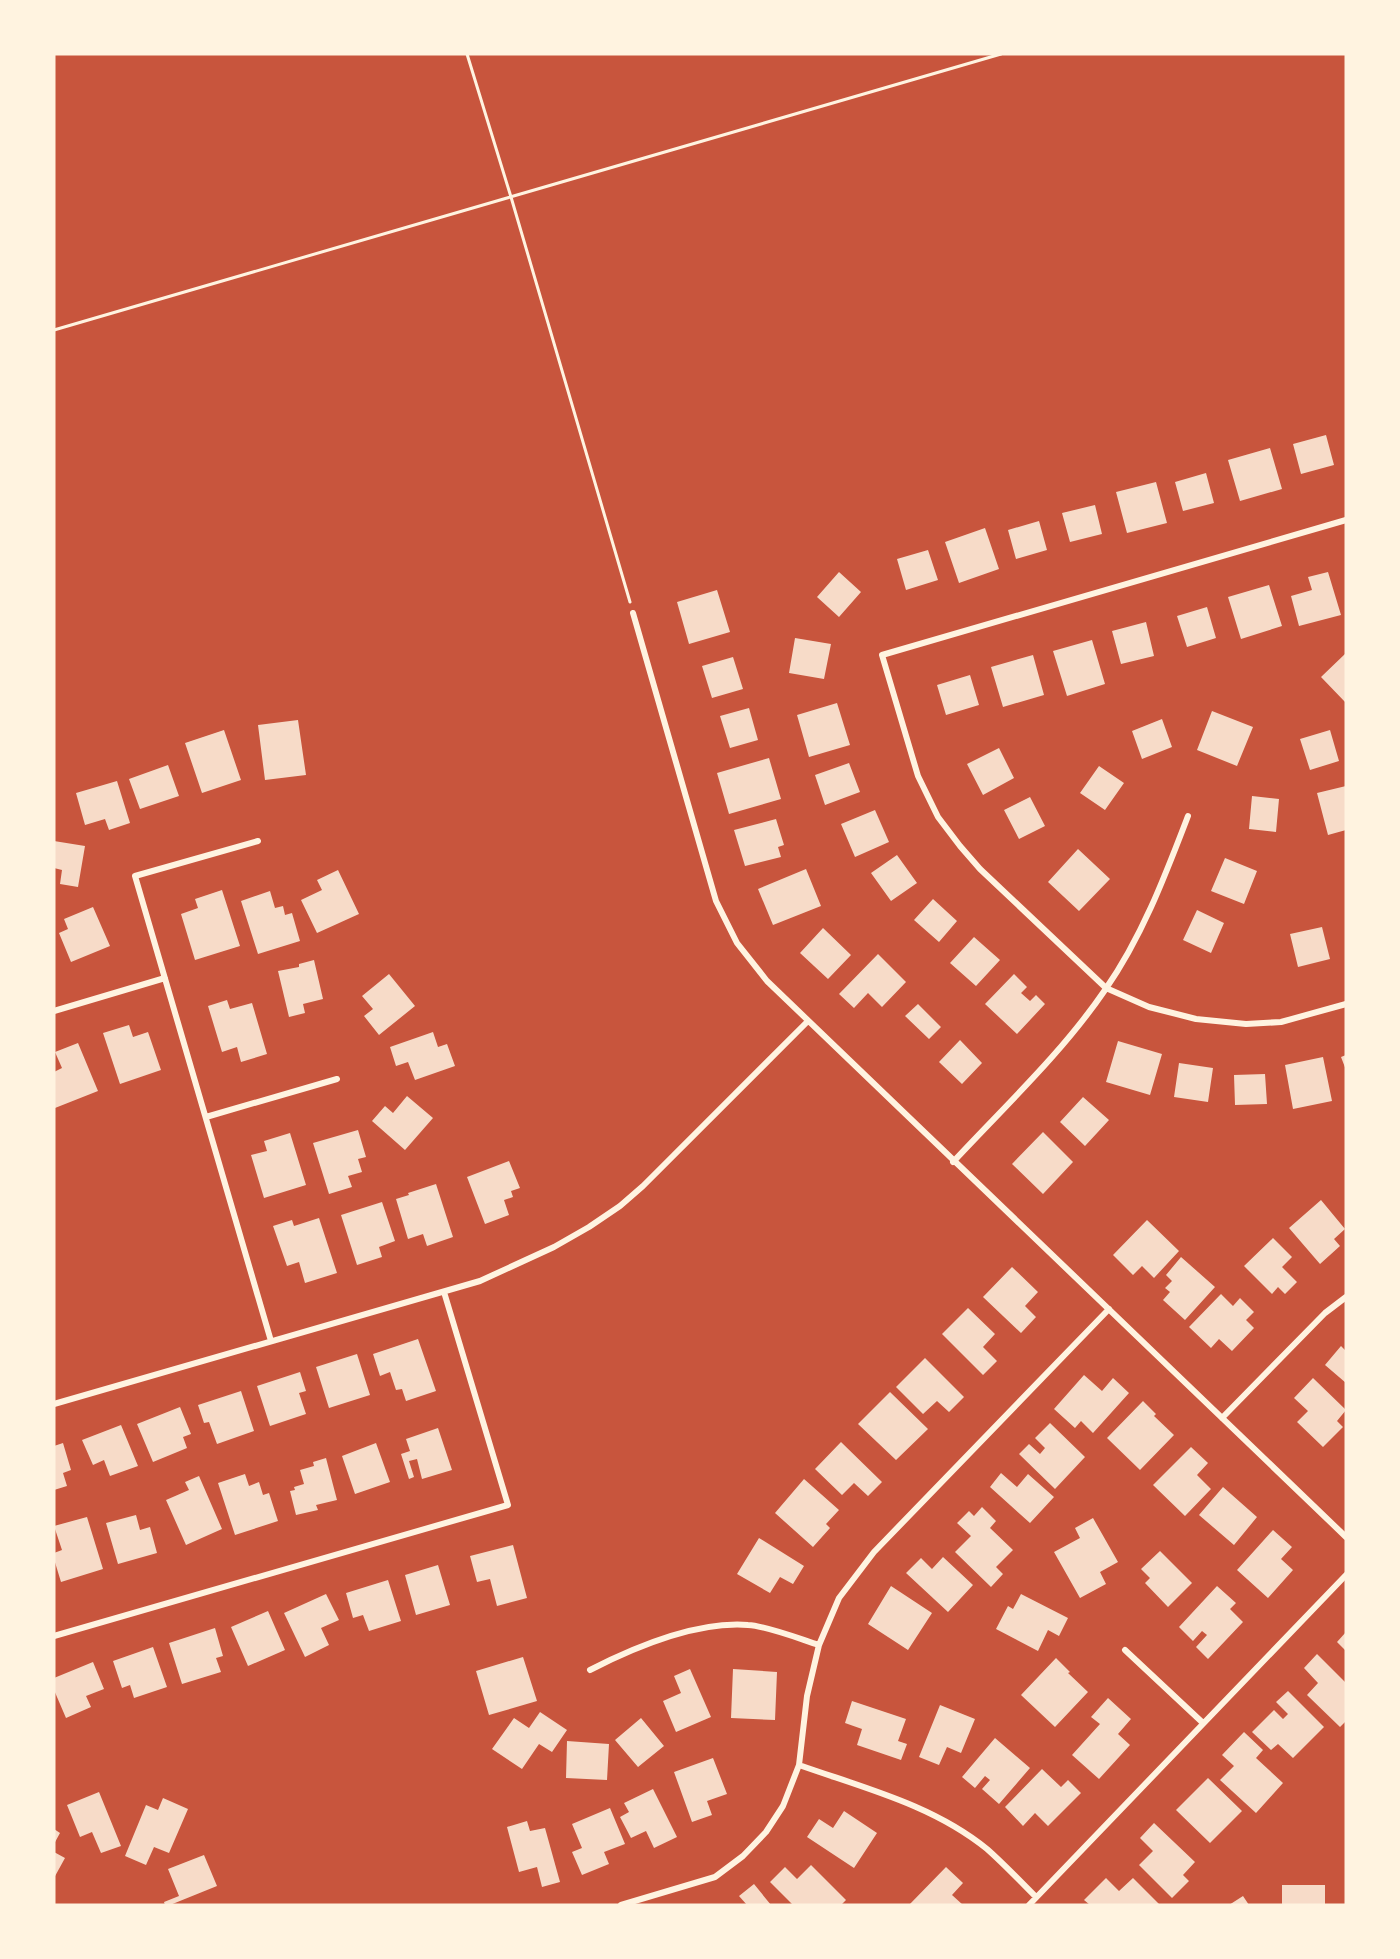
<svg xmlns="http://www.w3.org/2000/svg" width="1400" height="1959" viewBox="0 0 1400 1959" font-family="Inter,sans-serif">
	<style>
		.building { fill: #f7dbc8 }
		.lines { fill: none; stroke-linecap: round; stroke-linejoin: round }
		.path { stroke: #fff3e0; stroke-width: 3 }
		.minor { stroke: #fff3e0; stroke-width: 6 }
	</style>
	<rect width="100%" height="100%" fill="#c8553d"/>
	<!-- building -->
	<path class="building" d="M1326 435 1334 465 1301 474 1293 444Z
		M1270 448 1282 489 1240 501 1228 460Z
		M1206 473 1214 503 1183 511 1175 482Z
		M1156 482 1167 523 1127 533 1116 492Z
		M1095 505 1102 534 1070 542 1062 513Z
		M1039 521 1047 550 1016 559 1008 530Z
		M985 528 999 569 959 583 945 542Z
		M928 550 938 580 906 590 897 559Z
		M839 572 861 592 839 617 817 597Z
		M1328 572 1341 615 1299 626 1291 596 1312 590 1308 577Z
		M1269 585 1282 626 1241 639 1228 597Z
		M717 590 730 632 689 644 677 602Z
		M1207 607 1216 638 1187 647 1177 616Z
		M1146 622 1154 656 1121 664 1112 631Z
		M795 638 831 644 824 679 789 673Z
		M1092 640 1105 684 1067 696 1053 651Z
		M1346 653V703L1321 677Z
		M1033 655 1044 695 1003 707 991 667Z
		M733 657 743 689 712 698 702 666Z
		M970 675 979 705 946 715 937 685Z
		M837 703 850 745 809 757 797 715Z
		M749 708 758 740 730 748 720 716Z
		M1212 711 1253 727 1237 766 1197 750Z
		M1162 719 1172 747 1142 759 1132 731Z
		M298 720 306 775 265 780 258 725Z
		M224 730 241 780 202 793 185 743Z
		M1330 730 1339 761 1310 770 1300 739Z
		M999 748 1014 778 983 795 967 764Z
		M769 758 781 799 729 814 717 773Z
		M849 763 860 792 825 805 815 775Z
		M168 765 179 796 140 809 129 779Z
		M1099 766 1124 783 1105 810 1080 793Z
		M117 781 130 823 109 830 105 819 85 825 76 793Z
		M1346 786V830L1328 835 1317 793Z
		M1252 796 1279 799 1276 832 1249 829Z
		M1030 797 1045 826 1019 839 1004 810Z
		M875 810 889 842 855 857 841 824Z
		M776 819 784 845 778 847 781 857 745 866 734 830Z
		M54 841 85 846 78 887 60 884 62 870 54 868Z
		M1078 849 1110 879 1079 911 1048 882Z
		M897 855 917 883 891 901 871 873Z
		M1225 858 1257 871 1244 904 1211 891Z
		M806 869 821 906 773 925 758 889Z
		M338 870 359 914 317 933 301 900 322 890 317 880Z
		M222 890 240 946 195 960 181 914 198 908 195 899Z
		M270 891 275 908 283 906 285 915 292 913 300 941 258 954 241 901Z
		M933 899 957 921 939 942 914 920Z
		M93 907 110 946 71 962 59 933 68 929 64 919Z
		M1197 910 1224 923 1211 953 1183 940Z
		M1322 927 1330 959 1298 967 1290 934Z
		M823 928 851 955 828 979 800 953Z
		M974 937 1000 960 976 986 950 963Z
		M878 954 906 982 882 1007 868 993 854 1008 839 994Z
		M314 960 323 999 303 1004 305 1013 289 1017 278 971 299 967V964Z
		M389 974 415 1006 379 1035 364 1016 373 1009 362 996Z
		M1014 974 1027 987 1021 993 1030 1001 1036 995 1045 1004 1017 1034 985 1004Z
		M227 1000 230 1009 252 1003 267 1054 241 1062 237 1047 222 1052 208 1006Z
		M918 1004 941 1027 929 1039 905 1016Z
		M129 1025 133 1037 148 1032 161 1070 120 1084 103 1033Z
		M433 1032 438 1047 447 1044 455 1066 415 1080 408 1062 396 1066 390 1047Z
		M960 1040 982 1063 962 1084 939 1062Z
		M1118 1041 1162 1054 1150 1095 1106 1082Z
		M78 1043 98 1091 55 1108 54 1072 62 1068 55 1052Z
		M1346 1055V1070L1341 1057Z
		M1323 1057 1332 1101 1293 1109 1285 1065Z
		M1179 1063 1213 1068 1208 1102 1174 1097Z
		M1265 1074 1267 1104 1235 1105 1234 1075Z
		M407 1096 433 1118 405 1150 372 1121 385 1106 393 1113Z
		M1083 1097 1109 1120 1085 1146 1060 1122Z
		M358 1130 366 1157 358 1159 362 1172 348 1176 352 1187 329 1194 313 1143Z
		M1043 1132 1073 1162 1043 1194 1012 1164Z
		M290 1133 306 1185 264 1198 251 1155 267 1151 264 1141Z
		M509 1161 520 1188 511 1191 513 1197 504 1200 509 1215 485 1224 467 1177Z
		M436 1184 453 1237 427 1246 423 1234 408 1239 396 1199 409 1195 408 1193Z
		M1321 1200 1345 1229 1334 1239 1340 1246 1320 1264 1289 1228Z
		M382 1202 395 1241 379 1247 382 1257 357 1265 341 1215Z
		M319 1218 337 1273 305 1283 299 1262 287 1266 273 1226 292 1220 294 1226Z
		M1147 1220 1179 1251 1154 1278 1142 1266 1133 1275 1113 1255Z
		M1273 1238 1292 1257 1282 1267 1297 1282 1285 1294 1278 1287 1272 1294 1244 1266Z
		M1181 1257 1215 1287 1185 1320 1163 1300 1170 1292 1165 1288 1172 1281 1166 1275Z
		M1012 1267 1038 1292 1025 1306 1036 1317 1021 1333 983 1297Z
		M1221 1294 1233 1306 1240 1298 1254 1312 1246 1320 1254 1328 1232 1351 1219 1339 1211 1348 1189 1327Z
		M968 1308 995 1334 983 1347 997 1361 983 1375 942 1334Z
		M418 1339 436 1391 406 1401 402 1389 396 1390 390 1372 380 1376 373 1354Z
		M1341 1346 1346 1351V1383L1325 1365Z
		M357 1354 370 1395 329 1408 316 1367Z
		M925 1358 964 1397 949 1412 937 1401 923 1414 896 1387Z
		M300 1372 306 1391 299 1393 306 1414 270 1426 257 1386Z
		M1084 1375 1102 1391 1113 1378 1129 1393 1093 1433 1081 1421 1075 1428 1054 1409Z
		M1313 1378 1346 1410 1337 1421 1343 1427 1323 1447 1297 1422 1308 1411 1294 1398Z
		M241 1391 254 1431 217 1444 209 1422 204 1423 198 1405Z
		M890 1392 928 1429 896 1460 858 1424Z
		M1143 1401 1156 1414 1154 1416 1174 1435 1140 1470 1107 1438Z
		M180 1407 191 1434 183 1437 187 1448 153 1462 137 1424Z
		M1050 1423 1085 1457 1055 1489 1019 1454 1029 1444 1040 1454 1045 1448 1035 1438Z
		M121 1425 138 1466 110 1476 104 1460 93 1465 82 1440Z
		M438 1428 452 1470 422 1479 417 1459 409 1461 414 1477 409 1479 401 1454 410 1451 406 1439Z
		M841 1442 882 1482 868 1496 854 1483 842 1495 815 1469Z
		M63 1443 71 1470 63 1473 67 1486 54 1490V1446Z
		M376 1443 390 1482 355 1494 342 1456Z
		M1191 1447 1208 1463 1197 1475 1211 1489 1185 1516 1153 1485Z
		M326 1458 337 1500 316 1505 318 1510 296 1515 290 1491 295 1490 294 1487 304 1484 300 1470 314 1466 313 1462Z
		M1001 1473 1017 1487 1028 1474 1054 1497 1030 1523 990 1487Z
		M245 1474 249 1486 259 1482 263 1495 269 1493 278 1521 235 1535 218 1483Z
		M199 1476 222 1529 186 1545 166 1500 189 1490 185 1482Z
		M804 1479 839 1510 826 1524 830 1528 813 1547 775 1513Z
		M1223 1487 1257 1517 1234 1545 1199 1515Z
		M982 1507 996 1521 990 1528 1013 1550 996 1567 1003 1574 991 1587 955 1552 971 1536 957 1523 969 1511 974 1516Z
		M136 1515 140 1530 150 1527 157 1553 118 1564 106 1523Z
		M87 1517 103 1569 61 1582 54 1559V1553L62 1550 54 1526Z
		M1093 1518 1118 1562 1100 1572 1106 1584 1080 1598 1054 1552 1080 1538 1075 1528Z
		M1273 1530 1292 1547 1281 1559 1293 1570 1268 1598 1237 1570Z
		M759 1538 804 1566 793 1584 780 1577 770 1593 737 1574Z
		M513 1545 527 1598 497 1606 490 1579 477 1582 470 1556Z
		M1160 1551 1192 1583 1168 1607 1145 1583 1150 1578 1141 1569Z
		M943 1557 973 1585 948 1612 906 1573 921 1558 932 1569Z
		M438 1565 450 1605 416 1615 405 1575Z
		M388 1580 401 1621 369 1631 363 1615 353 1618 346 1593Z
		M891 1586 932 1613 908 1650 868 1624Z
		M1217 1586 1236 1603 1230 1609 1243 1622 1208 1659 1196 1647 1207 1635 1202 1631 1193 1641 1179 1627Z
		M326 1594 339 1620 321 1628 329 1645 305 1657 284 1613Z
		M1021 1594 1068 1618 1059 1636 1048 1630 1038 1651 996 1629 1008 1606 1013 1609Z
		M268 1611 285 1650 248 1666 231 1627Z
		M215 1628 223 1656 216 1658 221 1672 182 1684 169 1643Z
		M1346 1632V1651L1337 1642Z
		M153 1647 167 1687 134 1698 130 1685 122 1688 113 1661Z
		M1317 1654 1346 1683V1721L1340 1727 1307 1695 1318 1683 1304 1668Z
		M523 1657 537 1701 489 1715 476 1671Z
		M1056 1658 1070 1672 1068 1673 1088 1692 1055 1727 1021 1695Z
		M93 1662 104 1689 86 1696 91 1707 66 1718 54 1690V1678Z
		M690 1669 711 1717 676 1732 663 1701 681 1693 674 1676Z
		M733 1669 777 1672 775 1720 731 1718Z
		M1288 1691 1324 1727 1293 1758 1278 1744 1271 1750 1252 1732 1274 1710 1283 1719 1288 1714 1276 1702Z
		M1108 1698 1131 1719 1118 1734 1130 1745 1099 1779 1072 1755 1100 1724 1091 1717Z
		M852 1701 906 1719 898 1741 907 1744 901 1760 857 1745 862 1729 845 1723Z
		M940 1705 975 1719 961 1753 947 1747 939 1765 919 1757Z
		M540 1712 567 1730 552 1752 539 1744 522 1769 492 1749 514 1718 529 1728Z
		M641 1718 664 1746 638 1767 615 1740Z
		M1244 1732 1263 1750 1256 1758 1283 1783 1256 1813 1220 1780 1234 1766 1222 1755Z
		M995 1738 1030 1768 999 1804 982 1789 990 1780 985 1776 975 1788 962 1777Z
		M567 1741 609 1744 607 1780 566 1778Z
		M713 1758 727 1794 707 1801 712 1815 692 1822 674 1772Z
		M1042 1769 1061 1787 1068 1780 1081 1793 1048 1826 1035 1813 1023 1826 1005 1807Z
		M1208 1778 1242 1811 1210 1843 1176 1810Z
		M653 1789 677 1837 654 1848 646 1831 631 1838 620 1817 629 1812 624 1803Z
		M99 1792 121 1846 101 1853 92 1832 80 1837 67 1805Z
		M163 1798 188 1809 169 1853 154 1847 146 1865 125 1856 146 1805 158 1810Z
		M610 1808 625 1844 604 1852 609 1864 582 1875 572 1852 582 1848 572 1824Z
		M844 1811 877 1833 854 1868 807 1837 819 1819 833 1828Z
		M527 1821 530 1831 545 1828 560 1882 542 1887 537 1867 519 1872 507 1827Z
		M1154 1823 1195 1862 1183 1875 1189 1881 1172 1898 1139 1865 1153 1851 1140 1838Z
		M54 1829 60 1833 54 1844Z
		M54 1852 65 1858 54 1878Z
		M204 1855 217 1886 170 1905H165L164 1902 179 1896 168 1869Z
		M811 1865 846 1900 841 1905H793L770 1882 785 1867 797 1879Z
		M946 1867 963 1883 952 1895 963 1905H909Z
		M1106 1878 1119 1891 1133 1878 1160 1905H1090L1084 1900Z
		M754 1884 771 1905H747L739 1896Z
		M1282 1885H1325V1905H1282Z
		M1243 1896 1249 1905H1229Z"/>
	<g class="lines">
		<!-- path -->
		<path class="path" d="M467 54 511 197 630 602
			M54 330 1001 54"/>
		<!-- minor -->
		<path class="minor" d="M1346 520 882 655 918 776 938 817 960 846 980 869 1106 988 1149 1007 1196 1019 1246 1024 1281 1022 1346 1004
			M633 613 716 901 737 943 767 981 1346 1537
			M258 841 135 876 271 1341
			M54 1011 165 978
			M206 1117 337 1079
			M953 1162C1005 1106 1062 1053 1105 990 1142 937 1165 876 1188 816
			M54 1404 480 1281 554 1247 589 1227 620 1206 643 1186 808 1021
			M1222 1418 1325 1313 1346 1297
			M54 1636 508 1505 444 1292
			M1125 1650 1203 1723
			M590 1670C635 1647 697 1621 748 1625 767 1626 800 1639 819 1645
			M799 1765C864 1788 933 1805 987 1849 1004 1864 1020 1881 1036 1897
			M621 1905 715 1877 743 1856 766 1832 783 1806 799 1765 807 1696 819 1645 839 1598 874 1552 1109 1309
			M1029 1905 1346 1575"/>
	</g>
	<!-- border -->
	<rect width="1400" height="1959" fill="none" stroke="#fff3e0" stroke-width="111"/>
</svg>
